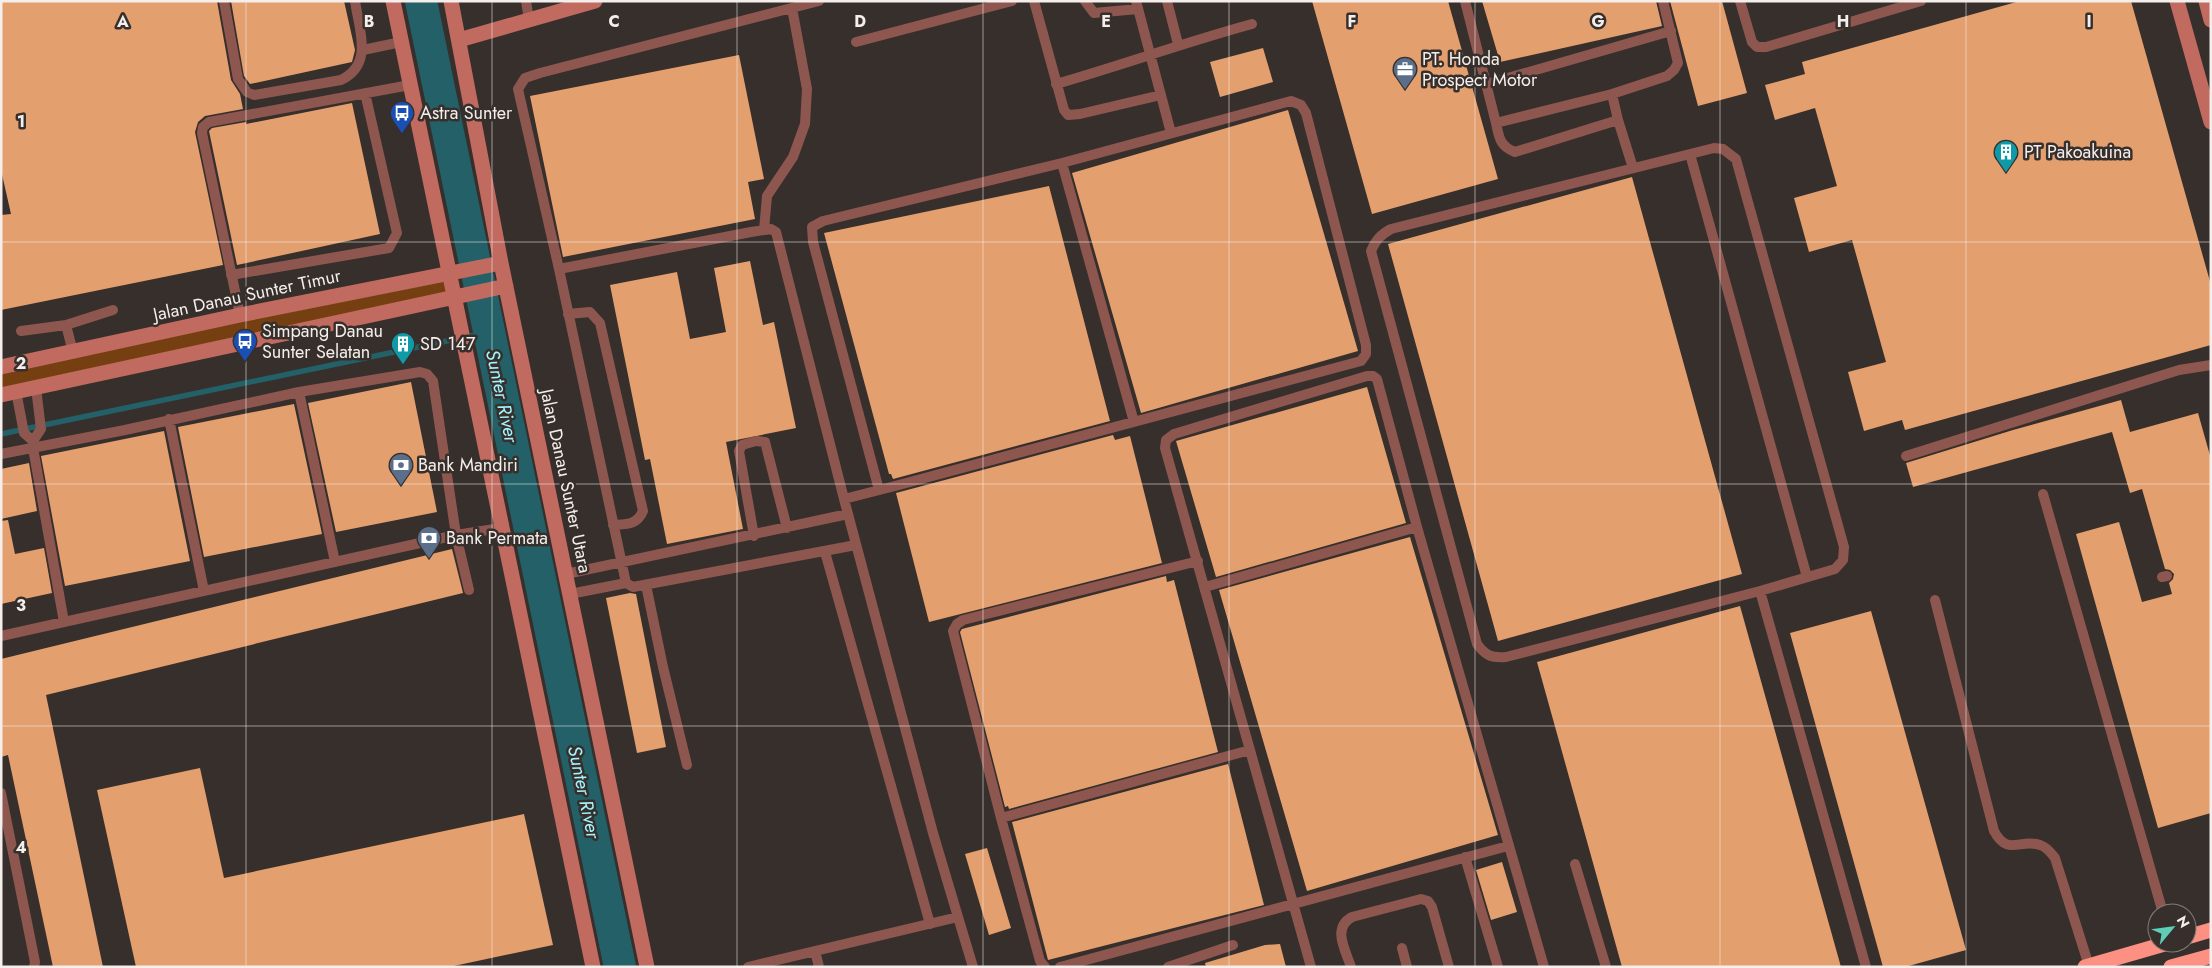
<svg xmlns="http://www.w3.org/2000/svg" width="2212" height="968" viewBox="0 0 2212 968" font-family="Jost,sans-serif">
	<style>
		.green { fill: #763f11 }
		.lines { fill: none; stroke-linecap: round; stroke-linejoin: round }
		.stream { stroke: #236067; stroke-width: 5.5 }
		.river { stroke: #236067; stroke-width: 32 }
		.building { fill: #e49f6f }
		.lane { stroke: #8d5750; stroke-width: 10 }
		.secondary { stroke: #c06a60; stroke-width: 15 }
		.highway { stroke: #fb9083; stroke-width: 15 }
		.grid { fill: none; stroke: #f4efec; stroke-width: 1; stroke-opacity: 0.55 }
		.labels { text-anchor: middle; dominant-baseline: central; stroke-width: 5; stroke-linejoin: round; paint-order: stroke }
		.poi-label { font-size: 18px; fill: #f4efec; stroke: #372f2b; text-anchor: start }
		.street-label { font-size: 18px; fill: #f4efec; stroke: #372f2b }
		.water-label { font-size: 19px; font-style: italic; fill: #a2f4fe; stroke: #372f2b }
		.grid-label { font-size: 16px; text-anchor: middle; font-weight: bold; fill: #f4efec; stroke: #372f2b; stroke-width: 5; stroke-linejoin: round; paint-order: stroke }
	</style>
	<rect width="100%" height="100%" fill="#372f2b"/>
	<!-- green -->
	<path class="green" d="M448 273 453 298 1 394V367Z"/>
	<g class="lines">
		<!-- stream -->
		<path class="stream" d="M1 434 490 332"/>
		<!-- river -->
		<path class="river" d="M421 1 620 967"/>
	</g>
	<!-- building -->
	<path class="building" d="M1 1H217L231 80 240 94 243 109 205 116 198 122 195 132 223 265 1 310V215L11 214 1 170Z
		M231 1H344L355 50 352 62 250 84 244 76Z
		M1312 1H1448L1498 179 1372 214Z
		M1482 1H1656L1662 26 1500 62Z
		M1670 1H1722L1747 93 1698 106Z
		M2020 1H2131L2211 285V345L1905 430 1902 420 1864 431 1848 372 1886 362 1852 240 1809 252 1794 198 1837 186 1815 108 1775 120 1765 85 1805 74 1802 62Z
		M1263 48 1273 82 1220 97 1210 62Z
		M739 55 764 179 748 182 755 219 563 257 530 96Z
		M352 103 380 234 237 265 209 131 212 128 246 122V124Z
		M1288 110 1358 351 1141 413 1072 173Z
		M1632 177 1742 574 1498 641 1388 244Z
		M1049 186 1110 421 893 479 891 474H889L824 233Z
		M750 261 763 325 774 322 796 428 726 442 743 529 667 544 650 459 645 460 610 285 677 272 690 339 726 332 714 268Z
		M411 382 437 512 336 532 308 403Z
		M1367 387 1406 523 1216 577 1176 441Z
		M2121 400 2130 432 2198 413 2211 459V813L2158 828 2076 534 2119 522 2142 602 2172 594 2169 583 2173 579 2174 574 2170 570 2165 569 2142 489 2130 493 2112 432 1913 487 1906 463 2013 430Z
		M294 404 322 534 204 557 178 427Z
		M164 431 190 561 65 586 41 456Z
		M1113 435 1115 440 1130 436 1162 563 929 622 896 493Z
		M29 463 37 511 1 519V469Z
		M8 520 15 554 44 548 52 593 1 604V521Z
		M1410 537 1498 835 1307 891 1219 590Z
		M452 549 463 593 46 695 103 967H53L8 755 1 757V659Z
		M1166 576 1167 582 1174 580 1218 752 1009 809 1008 806 1005 807 960 632 962 629Z
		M630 593 636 594 666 747 637 753 606 598Z
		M1740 606 1841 967H1622L1537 662Z
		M1871 611 1966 950 1905 967H1883L1790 633Z
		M1228 764 1264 905 1048 960 1012 822Z
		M200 768 224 878 524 814 553 945 449 967H136L97 790Z
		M987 848 1011 928 989 935 965 854Z
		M1502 862 1517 912 1491 920 1476 870Z
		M1280 944 1286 967H1206L1205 963 1265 945Z"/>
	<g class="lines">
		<!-- lane -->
		<path class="lane" d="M224 1 238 79 247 92 254 95 341 80C374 64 359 30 355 1
			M526 1 529 20
			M819 1 540 73 525 78 518 89 559 269 626 583 633 587 856 545
			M1034 1 1064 110 1068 115 1080 114 1161 95
			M1085 1 1094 13 1138 9
			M1136 1 1171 133
			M1167 1 1178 44
			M1465 1 1496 123 1612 94 1667 76 1674 70 1678 63 1663 1
			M1740 1 1752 42 1757 47H1766L1921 1
			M856 42 1012 1
			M363 50 401 42
			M1056 84C1122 65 1186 42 1252 24
			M1487 84 1671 31
			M1618 120 1633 168
			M1496 123C1499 138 1500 146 1515 152L1618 120 1612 94
			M1714 148 1723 149 1736 159 1844 547 1843 560 1835 569 1760 591 1506 657C1491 658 1486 656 1477 644L1371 251C1376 240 1380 235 1391 229Z
			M1690 154 1807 577
			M1062 163 1134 422
			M764 230 767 196 793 157 805 124 807 89 792 8
			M559 269 751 232 771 229 776 232 844 499 933 833 958 917
			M231 275 389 248 397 233 365 93
			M568 314 590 312 600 323 643 511C637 525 627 524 613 525
			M240 315 202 133 203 127 209 122 410 85
			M66 325 113 310
			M21 331 66 325 73 352
			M36 388 41 429 33 441V448L64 622
			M16 391 24 433 33 441
			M299 392 335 562
			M169 419 204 591
			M1 454 125 430 299 392 420 372 427 374 433 381 456 535 469 590
			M1906 456 2179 370 2211 365
			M2043 494 2163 913
			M844 499 895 486 1361 361 1366 354V345L1306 113 1301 105 1291 101 1062 163 823 221 812 227 813 242 879 490
			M754 536 739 451 742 445 756 441 765 442 787 528
			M825 552 930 924
			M566 574 848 514
			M2162 577 2167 576
			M646 585 663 667 687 765
			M1205 587 1417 527
			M1760 591 1866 967
			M570 594 626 583
			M1935 600 1994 831C2008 857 2020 838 2040 845 2047 847 2051 853 2055 858L2089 966
			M1 636 456 535 501 528
			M1 793 35 962 34 967
			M1001 818 1250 750
			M1465 857 1498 967
			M1575 864 1606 967
			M1402 948 1407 967
			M815 951 819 967
			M748 967 958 917 973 967
			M1045 967 1040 961 1001 818 953 631 957 624 963 620 1198 561
			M1060 967 1508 846
			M1168 967 1233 945
			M1311 967 1165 448 1166 440 1174 434 1367 376H1373L1377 379 1417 527 1544 967
			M1351 967C1345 949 1332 928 1352 917L1421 899 1428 901 1432 907 1449 967"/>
		<!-- secondary -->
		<path class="secondary" d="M393 1 593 967
			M451 1 501 263 647 967
			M2177 1 2211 122
			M2206 1 2211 20
			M459 40 595 1
			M1 367 240 315 501 263
			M1 395 506 286"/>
		<!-- highway -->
		<path class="highway" d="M2187 937 2211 930
			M2085 967 2168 943
			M2171 967 2211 956"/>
	</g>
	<!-- grid -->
	<path class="grid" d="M246 1V967M492 1V967M737 1V967M983 1V967M1229 1V967M1475 1V967M1720 1V967M1966 1V967M1 242H2211M1 484H2211M1 726H2211"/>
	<!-- icons -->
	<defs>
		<g id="office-pin" transform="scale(1.25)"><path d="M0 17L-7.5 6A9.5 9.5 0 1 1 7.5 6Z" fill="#5c6f8a" stroke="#372f2b"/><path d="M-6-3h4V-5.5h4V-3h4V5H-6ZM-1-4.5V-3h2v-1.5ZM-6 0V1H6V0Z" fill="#fff"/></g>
		<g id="bus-pin" transform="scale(1.25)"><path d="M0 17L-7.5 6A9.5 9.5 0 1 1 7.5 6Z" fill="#1a4fb4" stroke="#372f2b"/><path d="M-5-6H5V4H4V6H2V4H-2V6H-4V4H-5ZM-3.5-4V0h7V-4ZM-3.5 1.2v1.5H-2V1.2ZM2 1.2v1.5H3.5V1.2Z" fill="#fff"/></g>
		<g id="building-pin" transform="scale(1.25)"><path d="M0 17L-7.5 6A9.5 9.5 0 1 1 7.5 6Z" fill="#0f9aa8" stroke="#372f2b"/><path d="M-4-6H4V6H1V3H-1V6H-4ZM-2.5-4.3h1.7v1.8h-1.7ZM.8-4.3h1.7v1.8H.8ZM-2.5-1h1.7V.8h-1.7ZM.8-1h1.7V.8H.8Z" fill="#fff"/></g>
		<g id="bank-pin" transform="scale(1.25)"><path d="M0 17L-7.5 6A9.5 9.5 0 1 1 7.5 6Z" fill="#5c6f8a" stroke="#372f2b"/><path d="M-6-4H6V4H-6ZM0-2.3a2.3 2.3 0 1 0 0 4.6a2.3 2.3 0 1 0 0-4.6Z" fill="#fff"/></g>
	</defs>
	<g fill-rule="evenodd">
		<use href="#office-pin" x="1405" y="69"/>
		<use href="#bus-pin" x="402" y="113"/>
		<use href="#building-pin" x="2006" y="152"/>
		<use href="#bus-pin" x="245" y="341"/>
		<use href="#building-pin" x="403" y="344"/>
		<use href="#bank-pin" x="401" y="465"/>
		<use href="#bank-pin" x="429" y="538"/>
	</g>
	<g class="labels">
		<!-- poi labels -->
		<g class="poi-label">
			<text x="1422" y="59">PT. Honda<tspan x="1422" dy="21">Prospect Motor</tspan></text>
			<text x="420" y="113">Astra Sunter</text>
			<text x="2024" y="152">PT Pakoakuina</text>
			<text x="262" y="331">Simpang Danau<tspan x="262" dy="21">Sunter Selatan</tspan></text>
			<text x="420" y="344">SD 147</text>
			<text x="418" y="465">Bank Mandiri</text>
			<text x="446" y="538">Bank Permata</text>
		</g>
		<!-- street labels -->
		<g class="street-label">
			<text transform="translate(247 295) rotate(-12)">Jalan Danau Sunter Timur</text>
			<text transform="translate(566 481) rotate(78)">Jalan Danau Sunter Utara</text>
		</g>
		<!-- water labels -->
		<g class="water-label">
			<text transform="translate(502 396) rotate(78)">Sunter River</text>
			<text transform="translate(584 792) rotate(78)">Sunter River</text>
		</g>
	</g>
	<g class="grid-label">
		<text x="123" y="27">A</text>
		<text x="369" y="27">B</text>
		<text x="614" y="27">C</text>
		<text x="860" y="27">D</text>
		<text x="1106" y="27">E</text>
		<text x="1352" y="27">F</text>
		<text x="1598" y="27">G</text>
		<text x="1843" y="27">H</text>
		<text x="2089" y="27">I</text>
		<text x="21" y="127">1</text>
		<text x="21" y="369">2</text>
		<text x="21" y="611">3</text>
		<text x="21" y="853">4</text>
	</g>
	<!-- border -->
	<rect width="2212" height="968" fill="none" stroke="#f4efec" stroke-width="5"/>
	<!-- north arrow -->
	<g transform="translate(2172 928) rotate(61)"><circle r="24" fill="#372f2b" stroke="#837c78"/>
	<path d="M0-4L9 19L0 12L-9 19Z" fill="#5eceb7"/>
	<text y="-8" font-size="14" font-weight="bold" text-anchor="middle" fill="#f4efec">N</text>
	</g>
</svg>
